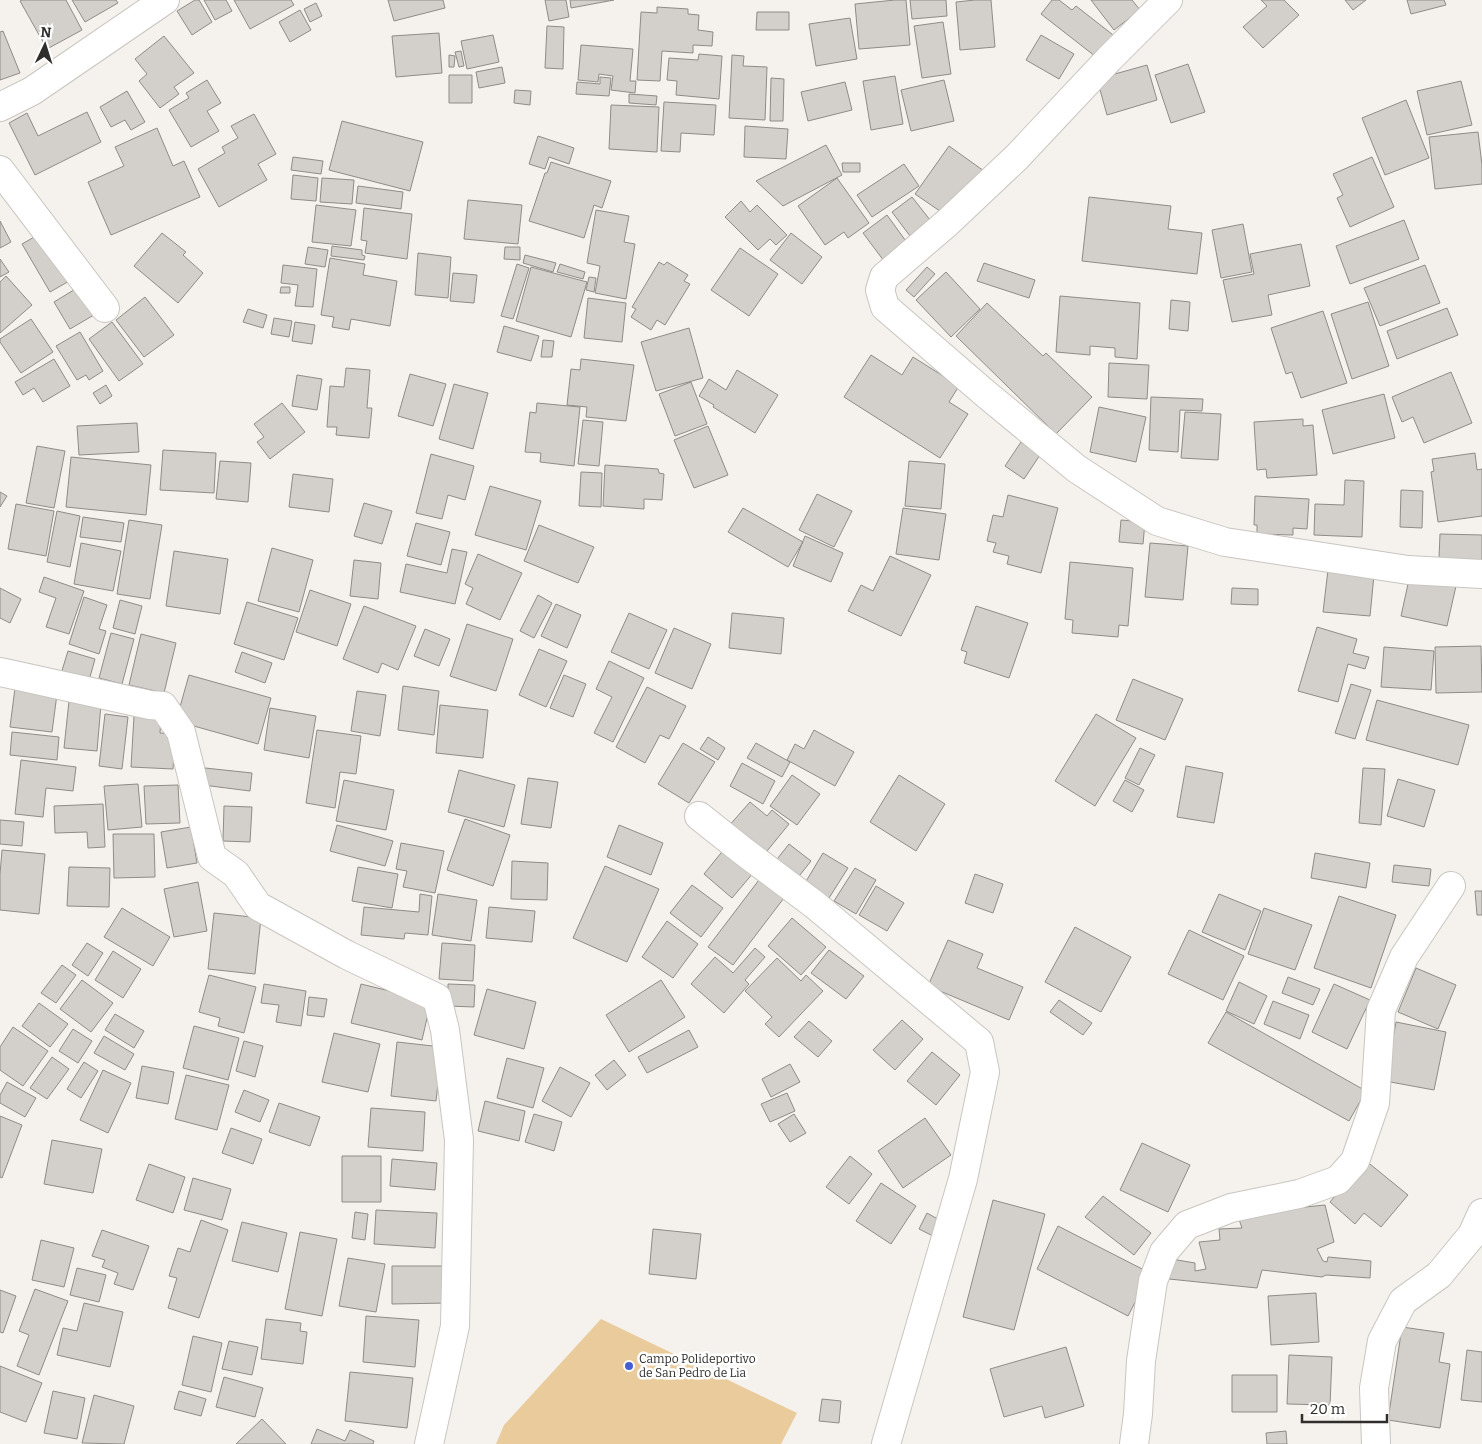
<svg xmlns="http://www.w3.org/2000/svg" width="1482" height="1444" viewBox="0 0 1482 1444" font-family="Bitter,serif">
	<style>
		.green { fill: #eacc9c }
		.building { fill: #d3d0cb; stroke: #8f8c88 }
		.lines { fill: none; stroke-linecap: round; stroke-linejoin: round }
		.minor-casing { stroke: #c9c6c1; stroke-width: 30 }
		.minor { stroke: #fff; stroke-width: 28 }
		.poi-dot { fill: #455ed1; stroke: #fff; stroke-width: 2 }
		.labels { text-anchor: middle; dominant-baseline: central; stroke-width: 5; stroke-linejoin: round; paint-order: stroke }
		.poi-label { font-size: 12px; fill: #2f2e2c; stroke: #fff; text-anchor: start }
	</style>
	<rect width="100%" height="100%" fill="#f5f1ec"/>
	<!-- green -->
	<path class="green" d="M601 1319 797 1413 781 1444H496L504 1425Z"/>
	<!-- building -->
	<path class="building" d="M22 0H66L82 30 47 49 20 1Z
		M72 0H116L118 3 85 22Z
		M195 0H199L212 22 192 35 177 11Z
		M204 0H226L232 11 215 20Z
		M234 0H291L294 5 250 29Z
		M388 0H443L445 8 394 21Z
		M545 0H566L569 17 549 21Z
		M570 0H614L571 8Z
		M895 0H906L910 45 859 49 855 4Z
		M910 0H946L947 16 912 19Z
		M975 0H991L995 47 960 50 956 2Z
		M1052 0H1059L1072 10 1076 6 1117 38 1100 60 1041 14Z
		M1091 0H1132L1140 10 1114 30Z
		M1261 0H1284L1299 15 1263 48 1243 27 1267 6Z
		M1345 0H1366L1353 10Z
		M1407 0H1444L1446 5 1411 14Z
		M316 3 322 16 310 22 304 9Z
		M657 7 688 9V14L699 15 698 30 713 32 712 46 693 45V53L662 51 660 81 637 80 641 12 657 13Z
		M300 10 311 30 290 42 279 22Z
		M757 12H789V30H756Z
		M850 18 857 59 816 66 809 24Z
		M943 22 951 74 922 78 914 26Z
		M547 26 564 27 563 69 545 68Z
		M3 31 20 73 0 80V32Z
		M439 33 442 73 396 77 392 36Z
		M493 35 499 62 467 69 461 41Z
		M1041 35 1074 54 1059 79 1026 60Z
		M164 36 194 73 174 87 179 94 160 108 139 81 147 74 135 59Z
		M581 45 633 49 630 81H636L635 93 611 90 613 76 599 74 598 82 578 80Z
		M461 51 464 66 459 67 455 52Z
		M699 54 722 56 719 99 676 95 677 81 667 80 669 58 698 60Z
		M449 55 455 56 454 67H449Z
		M732 55 744 56 743 66 767 67 765 120 729 118Z
		M1188 64 1205 112 1171 123 1155 75Z
		M1147 65 1157 100 1107 115 1097 79Z
		M502 67 505 83 479 88 476 72Z
		M449 75H472V103H449Z
		M895 76 903 124 871 130 863 81Z
		M600 77 611 78 609 96 576 94 577 82 600 84Z
		M771 78 784 79 783 121H770Z
		M207 80 221 103 207 111 219 131 191 147 169 110 189 98 186 93Z
		M944 80 954 121 911 131 901 90Z
		M1461 81 1472 125 1427 135 1417 91Z
		M845 82 852 110 808 121 801 92Z
		M515 90 531 91 530 105 514 103Z
		M127 91 145 122 131 130 125 120 111 127 100 107Z
		M629 94 657 96 656 105 629 103Z
		M1406 100 1429 158 1385 175 1362 118Z
		M664 102 716 105 714 135 681 133 680 152 661 151Z
		M611 105 659 107 657 152 609 149Z
		M87 112 101 142 35 175 9 123 27 113 38 136Z
		M254 114 276 154 258 164 267 180 219 207 198 169 225 153 222 147 238 138 231 126Z
		M342 121 423 142 410 191 329 170Z
		M745 126 788 129 786 159 744 157Z
		M157 128 173 166 184 161 200 197 111 235 88 182 124 166 115 147Z
		M1478 132 1482 165V184L1435 189 1429 137Z
		M538 136 574 148 569 164 549 157 545 169 529 164Z
		M826 145 842 175 783 206 756 181Z
		M949 146 984 171 950 218 915 194Z
		M293 157 323 161 321 174 291 170Z
		M1372 157 1394 207 1350 227 1337 198 1343 195 1333 174Z
		M551 162 611 181 602 208 594 205 584 238 529 221 545 173H547Z
		M842 163H860V172H843Z
		M904 164 919 186 872 217 857 195Z
		M293 175 318 178 316 201 291 199Z
		M322 178 354 180 352 204 320 202Z
		M837 178 869 223 848 238 844 232 825 245 798 206Z
		M358 186 403 192 401 209 356 203Z
		M912 197 934 225 913 240 892 212Z
		M1089 197 1171 206 1168 229 1202 233 1197 274 1082 261Z
		M468 200 522 205 518 244 464 239Z
		M741 201 750 212 757 205 787 235 776 245 770 239 758 250 725 217Z
		M316 205 356 210 351 246 312 242Z
		M364 208 412 214 407 259 365 253 367 241 361 240Z
		M596 210 629 216 624 242 635 244 626 299 595 293 600 266 587 263Z
		M887 215 908 244 884 261 863 233Z
		M1404 220 1419 259 1350 284 1336 246Z
		M0 221 11 242 0 248Z
		M1243 224 1252 272 1221 278 1212 230Z
		M43 232 71 280 50 292 22 244Z
		M162 233 186 252 183 255 203 273 178 303 134 266Z
		M791 233 822 257 802 284 770 260Z
		M1301 244 1310 286 1268 295 1272 315 1232 322 1223 280 1254 274 1250 254Z
		M332 246 362 250V255L365 256 364 260 331 256Z
		M308 247 328 250 325 267 305 264Z
		M505 247H520V260L504 259Z
		M740 248 778 274 749 316 711 290Z
		M418 253 451 257 448 298 415 295Z
		M525 255 556 263 553 272 523 263Z
		M330 258 365 264 363 275 397 281 390 326 351 319 349 330 332 327 334 317 321 315Z
		M0 259 9 272 0 277Z
		M659 262 664 265 667 262 688 275 684 281 690 284 665 325 657 320 651 330 631 317 636 309 632 307Z
		M984 263 1035 280 1029 298 977 281Z
		M517 264 529 268 513 319 501 316Z
		M560 264 585 272 583 279 557 272Z
		M283 265 317 269 313 307 295 306 298 285 281 283Z
		M1425 265 1440 303 1380 326 1364 288Z
		M531 267 587 282 571 337 516 321Z
		M927 267 935 274 914 297 906 290Z
		M946 272 980 309 951 337 916 300Z
		M453 273 477 275 474 303 450 301Z
		M6 276 32 305 0 333V282Z
		M589 277 596 278 594 292 586 290Z
		M82 285 99 312 70 329 54 302Z
		M281 287H290V293H280Z
		M1060 296 1140 303 1137 359 1115 357V348L1090 346V355L1056 352Z
		M145 297 174 335 144 357 116 320Z
		M588 298 626 303 622 342 584 338Z
		M1171 300 1190 302 1188 331 1169 329Z
		M1368 302 1389 366 1352 379 1331 314Z
		M987 303 1043 356 1046 353 1092 397 1056 434 956 336Z
		M1447 308 1458 335 1397 359 1387 331Z
		M248 309 267 315 263 328 243 322Z
		M1323 311 1347 383 1301 398 1292 372 1286 374 1271 328Z
		M274 318 292 321 289 337 271 334Z
		M31 319 53 352 21 373 0 342V339Z
		M112 322 143 364 119 381 89 339Z
		M295 322 315 325 312 344 292 341Z
		M504 326 539 336 531 361 497 352Z
		M689 328 703 378 656 391 641 342Z
		M80 332 103 371 89 380 86 375 77 380 56 346Z
		M543 340 554 341 552 357H541Z
		M871 355 902 375 913 357 959 386 949 402 968 414 940 458 844 397Z
		M54 359 70 386 43 402 34 388 23 395 15 382Z
		M581 359 634 365 626 421 586 417 587 407 567 405 571 369 580 370Z
		M1109 363 1149 365 1147 399 1108 397Z
		M346 368 370 370 367 408H372L369 438 336 435 337 427H327L330 386 344 387Z
		M737 370 778 395 755 433 713 407 714 405 699 396 709 379 726 390Z
		M1451 372 1472 423 1424 443 1413 417 1402 422 1392 397Z
		M410 374 446 384 433 426 398 416Z
		M297 375 322 379 317 410 292 406Z
		M691 382 707 424 675 436 659 394Z
		M454 384 488 393 473 449 439 439Z
		M106 385 112 396 100 404 93 393Z
		M1384 394 1395 438 1333 454 1322 410Z
		M1151 397 1203 399 1202 411 1180 410 1178 452 1149 450Z
		M282 403 305 432 270 459 257 442 264 437 254 424Z
		M537 403 580 407 574 466 540 462 541 453 525 452 530 412 536 413Z
		M1099 407 1146 417 1136 462 1090 452Z
		M1185 412 1221 414 1218 460 1181 458Z
		M1303 419V426L1313 425 1317 475 1267 478 1266 469 1257 470 1254 422Z
		M583 420 603 422 599 466 578 464Z
		M137 423 139 452 79 455 77 426Z
		M708 426 728 475 694 488 674 440Z
		M1021 442 1040 455 1024 479 1005 466Z
		M37 446 65 451 54 508 26 503Z
		M163 450 216 453 214 493 160 490Z
		M1475 453 1477 470 1482 469V516L1438 522 1431 472 1434 471 1432 459Z
		M431 454 474 466 465 500 448 495 442 519 416 513Z
		M71 457 151 465 146 515 66 507Z
		M220 461 251 463 248 502 216 499Z
		M909 461 945 464 941 509 905 506Z
		M605 465 658 469 659 473 664 474 662 500 644 499V509L603 506Z
		M581 472 602 473 601 507 579 506Z
		M293 474 333 479 329 512 289 507Z
		M1345 480 1364 481 1362 537 1314 535 1315 504 1344 505Z
		M490 486 541 501 526 550 475 535Z
		M1401 490 1423 491 1422 528 1400 527Z
		M0 492 7 496 0 507Z
		M817 494 852 511 834 547 799 530Z
		M1008 495 1058 508 1041 573 1007 564 1009 556 993 552 996 543 987 541 993 515 1003 517Z
		M1255 496 1309 499 1307 529 1293 528V535L1257 534V525H1254Z
		M364 503 392 511 382 544 354 536Z
		M16 504 54 511 46 556 8 549Z
		M743 508 803 542 788 567 728 532Z
		M903 508 946 514 939 560 896 554Z
		M57 511 80 516 70 567 47 562Z
		M83 517 124 523 121 542 80 537Z
		M129 520 162 525 150 599 117 594Z
		M1121 520 1145 522 1143 544 1119 542Z
		M416 523 450 532 441 565 407 556Z
		M539 525 594 547 578 583 524 561Z
		M1440 534 1482 535V560L1439 558Z
		M805 536 843 553 831 582 793 566Z
		M81 543 121 551 113 591 74 584Z
		M1150 543 1188 546 1183 600 1145 597Z
		M272 548 313 560 299 612 258 601Z
		M452 549 467 552 455 604 400 592 406 564 447 573Z
		M174 551 228 559 220 614 166 606Z
		M478 554 522 573 500 620 466 604 473 588 465 584Z
		M890 556 931 575 901 636 848 611 861 585 873 591Z
		M354 560 381 563 378 599 350 596Z
		M1070 562 1133 568 1128 626 1119 625 1118 637 1072 633 1073 620 1065 619Z
		M1328 570 1374 575 1370 616 1323 612Z
		M1410 575 1456 586 1447 626 1401 616Z
		M44 577 84 591 69 634 46 627 56 598 39 592Z
		M0 588 21 599 10 623 0 618Z
		M1232 588 1258 589V605L1231 604Z
		M310 590 351 604 337 646 296 632Z
		M538 595 552 603 534 638 520 631Z
		M84 597 107 605 99 629 106 631 99 654 69 644Z
		M120 600 142 606 135 634 113 628Z
		M247 602 298 618 284 660 234 644Z
		M556 604 581 615 567 648 541 636Z
		M364 606 416 626 398 670 382 663 378 673 343 659Z
		M976 606 1028 623 1009 678 964 663 967 652 961 650Z
		M629 613 667 630 649 669 611 652Z
		M732 613 784 618 781 654 729 648Z
		M467 624 513 639 496 691 450 676Z
		M1317 627 1357 639 1353 653 1369 657 1365 669 1348 664 1338 702 1298 691Z
		M674 628 711 644 692 689 655 673Z
		M425 629 450 639 439 666 414 656Z
		M111 633 134 639 122 684 99 678Z
		M141 634 176 643 164 693 129 685Z
		M1481 646 1482 692 1436 693 1435 647Z
		M1384 647 1434 651 1431 690 1381 687Z
		M539 649 567 661 546 707 519 695Z
		M68 651 95 659 88 684 60 677Z
		M242 652 272 663 265 683 235 672Z
		M609 661 644 678 613 742 594 733 612 697 596 689Z
		M189 675 271 698 258 744 176 721Z
		M564 675 586 684 573 717 550 708Z
		M1133 679 1183 699 1165 740 1116 720Z
		M1351 684 1371 690 1355 739 1335 733Z
		M403 686 439 691 434 735 398 730Z
		M647 687 686 706 669 739 660 735 645 763 616 747Z
		M15 688 57 694 52 732 10 727Z
		M357 691 386 695 380 736 351 731Z
		M1377 700 1469 725 1458 765 1366 740Z
		M69 701 101 704 97 751 64 748Z
		M440 705 488 710 483 758 436 753Z
		M270 708 316 716 309 758 264 750Z
		M105 714 128 717 122 769 99 766Z
		M1096 714 1136 738 1095 806 1055 781Z
		M134 716 161 717 160 733 175 734 173 769 131 767Z
		M317 730 361 736 356 774 340 772 335 808 306 803Z
		M814 730 854 752 835 786 787 760 795 744 804 749Z
		M12 732 59 737 57 760 10 755Z
		M708 737 725 748 718 760 700 749Z
		M683 743 715 762 689 803 658 784Z
		M756 743 790 762 782 777 747 758Z
		M1140 748 1155 755 1139 785 1125 778Z
		M21 760 76 767 73 791 46 788 43 817 15 814Z
		M742 763 775 781 763 804 730 786Z
		M1186 766 1223 773 1214 823 1177 817Z
		M205 768 252 773 250 791 203 785Z
		M1363 768 1385 769 1381 825 1359 823Z
		M459 770 515 785 504 827 448 812Z
		M792 775 820 794 797 825 770 806Z
		M899 775 945 804 916 851 870 822Z
		M528 778 558 782 551 828 521 824Z
		M1398 779 1435 790 1424 827 1387 816Z
		M344 780 394 790 386 830 336 821Z
		M1125 780 1144 790 1132 812 1113 801Z
		M138 784 142 827 108 830 104 786Z
		M178 785 180 823 146 824 144 786Z
		M750 802 767 816 772 810 789 824 763 856 727 828Z
		M103 804 105 847 88 848 87 832 55 833 54 806Z
		M224 806 252 807 250 842 223 841Z
		M465 819 510 835 493 886 447 870Z
		M0 820 24 822 22 846 0 844Z
		M337 825 393 841 385 866 330 851Z
		M619 825 663 843 651 875 607 857Z
		M191 827 197 863 167 868 161 832Z
		M113 834H154L155 877 114 878Z
		M401 843 444 851 435 893 403 887 407 871 396 869Z
		M789 844 811 861 792 885 770 868Z
		M725 848 754 872 732 898 704 874Z
		M2 850 45 854 39 914 0 910V874Z
		M823 853 848 868 829 898 805 883Z
		M1315 853 1370 863 1366 888 1311 878Z
		M512 861 548 863 547 900 511 899Z
		M1394 865 1431 869 1429 886 1392 882Z
		M605 866 659 889 627 962 573 938Z
		M69 867 110 868 109 907 67 906Z
		M358 867 398 874 392 908 352 901Z
		M855 868 876 880 856 914 834 901Z
		M975 874 1003 884 993 913 965 903Z
		M762 876 787 894 733 965 708 947Z
		M198 882 207 931 174 937 164 889Z
		M692 885 723 908 701 937 670 913Z
		M876 886 904 903 887 931 859 915Z
		M1475 891H1482V915H1477Z
		M420 894 432 896 428 935 405 933 404 939 361 935 364 907 419 912Z
		M438 894 477 900 471 941 432 935Z
		M1219 894 1261 911 1245 950 1202 932Z
		M1339 896 1396 915 1371 988 1314 968Z
		M489 907 535 911 532 942 486 938Z
		M122 908 170 937 153 966 104 937Z
		M1264 908 1312 925 1295 970 1248 954Z
		M214 913 261 918 255 974 208 969Z
		M792 918 826 947 801 975 768 946Z
		M667 921 698 944 673 978 642 957Z
		M1075 927 1131 957 1101 1012 1045 982Z
		M1189 930 1244 956 1223 1000 1168 974Z
		M948 940 983 954 977 968 1023 987 1009 1020 928 986Z
		M87 943 103 953 88 976 72 965Z
		M442 943 475 945 473 981 439 979Z
		M755 948 765 957 745 980 749 984 724 1013 691 984 715 957 733 973Z
		M829 950 864 976 846 999 811 973Z
		M113 951 141 969 123 998 95 980Z
		M777 958 801 981 806 975 823 991 779 1037 765 1024 772 1017 745 991Z
		M62 965 76 975 56 1003 41 993Z
		M1416 968 1456 985 1438 1029 1398 1012Z
		M209 975 256 987 244 1033 218 1026 220 1018 199 1012Z
		M1288 977 1320 989 1313 1005 1282 993Z
		M82 980 113 1003 91 1032 60 1009Z
		M661 980 685 1017 629 1052 606 1015Z
		M1239 982 1267 996 1254 1024 1226 1011Z
		M264 984 306 991 301 1026 276 1022 279 1005 261 1003Z
		M361 984 431 1001 422 1040 351 1023Z
		M448 984 475 985 474 1007 448 1006Z
		M1334 984 1370 1000 1347 1049 1312 1032Z
		M487 989 536 1002 524 1049 474 1035Z
		M309 997 327 999 324 1017 307 1015Z
		M1059 1000 1092 1023 1083 1035 1050 1012Z
		M1273 1001 1309 1015 1300 1039 1264 1024Z
		M39 1003 68 1024 50 1047 22 1026Z
		M1226 1012 1366 1091 1349 1121 1208 1043Z
		M115 1014 144 1031 134 1048 105 1030Z
		M902 1020 923 1039 895 1070 873 1050Z
		M809 1021 832 1041 818 1057 794 1037Z
		M1396 1022 1446 1032 1434 1090 1385 1081Z
		M194 1026 239 1038 228 1080 183 1068Z
		M13 1027 48 1051 23 1086 0 1070V1047Z
		M73 1029 92 1041 78 1063 59 1051Z
		M689 1030 698 1047 647 1073 638 1057Z
		M334 1033 380 1044 368 1092 322 1082Z
		M104 1036 134 1054 125 1070 94 1053Z
		M244 1041 263 1046 255 1077 236 1071Z
		M397 1042 442 1047 436 1101 391 1096Z
		M932 1052 960 1075 936 1105 907 1081Z
		M52 1057 69 1069 47 1099 30 1088Z
		M507 1058 544 1068 533 1108 497 1098Z
		M614 1060 626 1075 607 1090 595 1075Z
		M84 1062 98 1071 81 1098 67 1089Z
		M790 1064 800 1082 771 1097 762 1079Z
		M142 1066 174 1072 168 1104 136 1098Z
		M560 1067 590 1083 571 1117 542 1101Z
		M103 1070 131 1083 108 1133 80 1120Z
		M186 1075 229 1085 217 1130 175 1119Z
		M7 1082 36 1098 25 1117 0 1103V1095Z
		M244 1090 269 1100 260 1122 235 1112Z
		M787 1093 795 1111 770 1122 761 1104Z
		M485 1101 525 1111 519 1141 478 1131Z
		M279 1103 320 1117 310 1146 269 1132Z
		M371 1108 425 1112 423 1151 368 1147Z
		M534 1114 562 1122 554 1151 525 1142Z
		M794 1114 806 1133 790 1142 778 1124Z
		M0 1116 22 1125 2 1178 0 1177Z
		M925 1118 951 1155 903 1188 878 1151Z
		M231 1128 262 1139 253 1164 222 1153Z
		M52 1140 102 1149 93 1193 44 1184Z
		M1142 1143 1190 1165 1168 1212 1120 1190Z
		M342 1156H381V1202H342Z
		M850 1156 872 1174 849 1204 826 1187Z
		M392 1159 437 1163 435 1190 390 1186Z
		M1365 1160 1408 1195 1381 1227 1364 1213 1355 1224 1330 1202Z
		M149 1164 185 1177 173 1213 136 1200Z
		M193 1178 231 1189 222 1220 184 1210Z
		M881 1183 916 1206 891 1244 856 1221Z
		M1103 1196 1151 1233 1134 1255 1085 1217Z
		M993 1200 1045 1214 1014 1330 963 1317Z
		M1325 1205 1334 1242 1317 1249 1323 1261 1327 1262 1328 1257 1371 1261 1370 1278 1326 1275 1322 1277 1262 1270 1257 1288 1169 1279 1171 1259 1195 1263V1271L1206 1269 1199 1242 1220 1240 1219 1229 1242 1228 1237 1214Z
		M376 1210 437 1213 435 1248 374 1244Z
		M355 1212 368 1214 365 1240 352 1238Z
		M927 1213 943 1222 935 1237 919 1229Z
		M201 1220 228 1230 199 1318 168 1308 177 1278 169 1276 178 1248 190 1252Z
		M242 1222 287 1233 278 1272 232 1261Z
		M1058 1226 1150 1273 1128 1316 1037 1269Z
		M653 1229 701 1234 696 1279 649 1274Z
		M102 1230 149 1246 133 1290 114 1284 118 1273 102 1267 105 1260 92 1256Z
		M300 1232 337 1239 322 1316 285 1309Z
		M41 1240 74 1248 64 1287 32 1280Z
		M348 1258 385 1264 376 1312 339 1306Z
		M392 1266H448V1303L392 1304Z
		M77 1268 106 1275 99 1302 70 1295Z
		M35 1289 68 1301 39 1375 17 1366 29 1335 19 1331Z
		M0 1290 16 1296 3 1333 0 1332Z
		M1316 1293 1319 1342 1271 1345 1268 1296Z
		M84 1303 123 1312 110 1367 57 1355 63 1328 77 1331Z
		M366 1316 419 1320 415 1367 363 1362Z
		M266 1319 301 1323 300 1331 307 1332 303 1364 261 1359Z
		M1402 1327 1444 1333 1439 1362 1450 1364 1440 1428 1388 1420Z
		M193 1336 222 1343 211 1392 182 1385Z
		M229 1341 258 1347 252 1375 222 1369Z
		M1066 1347 1084 1406 1045 1418 1042 1406 1004 1417 990 1369Z
		M1467 1350 1482 1352V1402L1461 1400Z
		M1289 1355 1332 1357 1330 1405 1287 1404Z
		M0 1366 42 1383 26 1422 0 1412Z
		M350 1372 413 1378 407 1428 345 1421Z
		M1232 1375H1277V1412H1232Z
		M224 1377 263 1388 255 1417 216 1407Z
		M53 1391 85 1398 77 1439 44 1433Z
		M179 1391 206 1399 201 1416 174 1409Z
		M94 1395 134 1406 124 1444 82 1443Z
		M822 1399 841 1401 839 1423 819 1421Z
		M262 1419 286 1444H236Z
		M317 1429 345 1441 350 1430 374 1441 373 1444H311Z
		M1286 1431 1287 1444H1267L1266 1433Z"/>
	<g class="lines">
		<!-- minor casing -->
		<g class="minor-casing">
			<path id="minor" d="M1168 0 1109 59 1017 157 947 223 884 277 880 290 885 307 987 395 1077 469 1157 521 1225 542 1408 570 1482 574
				M0 107 32 91 165 0
				M0 170 105 308
				M0 672 150 705 163 706 181 732 212 857 236 874 258 906 347 955 437 998 445 1030 459 1140 455 1326 429 1444
				M699 816 743 851 815 905 979 1042 985 1072 963 1179 886 1444
				M1134 1444 1138 1414 1141 1361 1153 1281 1164 1252 1187 1225 1231 1208 1299 1194 1338 1180 1355 1161 1375 1103 1381 1010 1404 957 1451 886
				M1376 1444 1374 1388 1382 1341 1403 1301 1439 1275 1472 1235 1482 1213"/>
		</g>
		<!-- minor -->
		<use href="#minor" class="minor"/>
	</g>
	<!-- markers -->
	<circle class="poi-dot" cx="629" cy="1366" r="5"/>
	<g class="labels">
		<!-- poi labels -->
		<g class="poi-label">
			<text x="639" y="1359">Campo Polideportivo<tspan x="639" dy="14">de San Pedro de Lia</tspan></text>
		</g>
	</g>
	<!-- north arrow -->
	<g transform="translate(45 45) rotate(4)" stroke="#ffffff" stroke-width="4" paint-order="stroke">
	<path d="M0-4L9 19L0 12L-9 19Z" fill="#2f2e2c"/>
	<text y="-8" font-size="14" font-weight="bold" text-anchor="middle" fill="#2f2e2c">N</text>
	</g>
	<!-- scale -->
	<path d="M1302 1414v8h85v-8" fill="none" stroke="#2f2e2c" stroke-width="2.5"/>
	<text x="1310" y="1414" font-size="15" fill="#2f2e2c" stroke="#ffffff" stroke-width="4" paint-order="stroke">20 m</text>
</svg>
